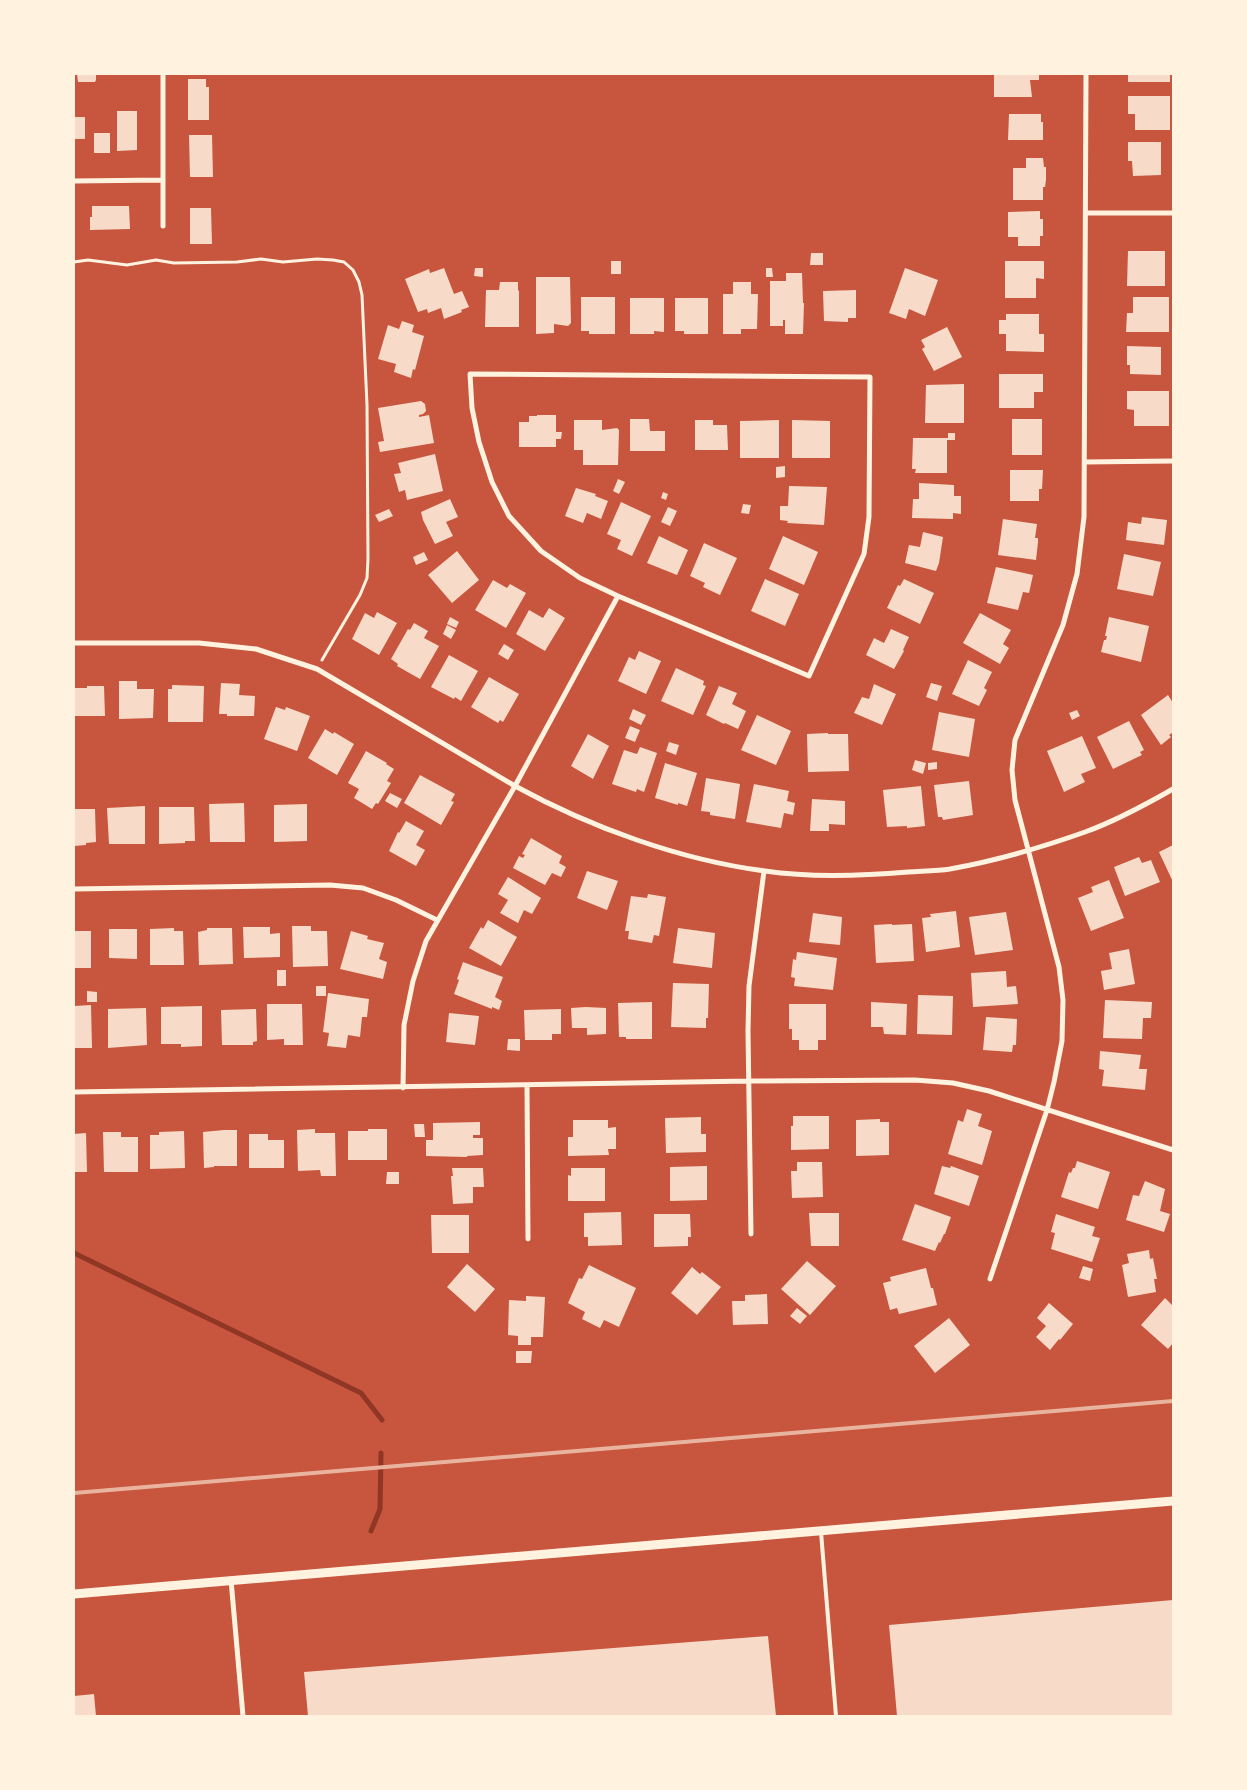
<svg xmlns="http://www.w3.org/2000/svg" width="1247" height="1790" viewBox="0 0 1247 1790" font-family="'Roboto Condensed',sans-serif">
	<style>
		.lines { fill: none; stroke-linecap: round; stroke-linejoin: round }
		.stream { stroke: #8f3625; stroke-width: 5 }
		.building { fill: #f7dbc8 }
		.path { stroke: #fff3e0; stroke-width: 3 }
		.service { stroke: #fff3e0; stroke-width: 4 }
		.minor { stroke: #fff3e0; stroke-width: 5 }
		.tertiary { stroke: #fff3e0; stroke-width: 9 }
		.rail { stroke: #e9b49f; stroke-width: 4 }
	</style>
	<rect width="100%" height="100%" fill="#c8553d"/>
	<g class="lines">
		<!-- stream -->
		<path class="stream" d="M74 1253 361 1393 382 1420
			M371 1531 380 1509 381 1453"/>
	</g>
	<!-- building -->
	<path class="building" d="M77 74H96V80L95 82H78Z
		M994 74H1039V80H1030L1032 97H994Z
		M1128 74H1170V82H1128Z
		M188 79H206V87H209V120H188Z
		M1128 96H1170V130H1135V114H1128Z
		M117 111H137V150L117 151Z
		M1009 114H1041V122H1043V140H1008Z
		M74 117H85V139H74Z
		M94 133H110V153H94Z
		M189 135H212L213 177H190Z
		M1128 142H1161V175L1133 176 1132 161H1128Z
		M1026 158H1043L1044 167H1046V180L1045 187H1043V200H1013V168H1026Z
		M92 206H129L130 229 90 230V217H92Z
		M190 208H211L212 244H190Z
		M1040 211V219H1043V236H1040V246H1018V237H1008V212Z
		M1128 251H1165V286H1127Z
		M811 253H823V265H810Z
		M611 261H621V274H611Z
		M1005 261H1044V279L1036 278V298H1005Z
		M444 268 454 294 462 291 469 307 461 310 462 312 444 319 441 308 428 313 427 309 418 312 405 279 429 269 430 273Z
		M475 268H483V277L474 276Z
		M766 268H772L773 277H766Z
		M905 268 938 280 925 316 909 309 906 319 889 313Z
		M786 273H802L803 303H804L803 334H785V320H783V326H770V281H786Z
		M536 277H570L571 323 568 326 554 324V333L536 334Z
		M500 282H518V291L519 290V327H485L486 290H499Z
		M733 282H751V294H758L757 329H741V334H723V294H733Z
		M856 290V318H848V322L824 321 823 291Z
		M581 297H615V334H589V331H581Z
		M1133 297H1169V332H1126L1127 313H1133Z
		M630 298H664V332L654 331V334H630Z
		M675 298H708V334H684V331H675Z
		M1006 314H1039V334H1044V352L1006 351V334H999V320H1006Z
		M402 321 414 325 412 332 424 336 415 370 413 369 411 378 394 372 396 364 378 359 388 325 399 329Z
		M947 327 962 357 934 371 922 349 925 347 921 340Z
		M1127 346 1161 347V375L1130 374V365H1127Z
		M999 374H1043V392H1034V408H999Z
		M964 384V423H925L926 385Z
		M1127 391H1169V426H1134V410L1127 409Z
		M421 401 425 404 426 411 423 414 419 415V417L429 415 434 443 380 452 378 442 384 441 378 408Z
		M537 415H556V432H562L561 439H556V447H519V422H529V416H537Z
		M630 419H649L650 431H665V451H630Z
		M1012 419H1042V455H1012Z
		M574 420H602V430L617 428 619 430 618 465H583V450H574Z
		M695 420H713V425H727L728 450H695Z
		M779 420V458H740V421Z
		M792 420 830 421V458H792Z
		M948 433H955V440H947V473H915L916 469H912L913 438H948Z
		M435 454 443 491 407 500 405 490 399 492 394 474 401 473 398 463Z
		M785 466V477L776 478V467Z
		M1010 470H1043L1042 489H1039V501H1010Z
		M618 479 625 482 619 494 613 491Z
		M919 483 954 485V496H961V514L953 513V519L912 518 913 499H919Z
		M789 486 827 487 824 525 787 523 788 521 780 520V506H788Z
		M576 488 596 494 595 496 608 501 601 519 587 513 583 523 565 516Z
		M663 492 668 494 666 500 661 498Z
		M450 499 458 517 446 522 453 536 435 544 423 520 421 512Z
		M621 502 651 516 632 556 617 549 621 540 607 534Z
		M743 504 751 505 749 514 741 513Z
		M668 507 677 511 670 526 661 522Z
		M389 509 393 516 379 522 375 515Z
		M1142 517 1167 520 1164 545 1126 540 1128 522 1141 524Z
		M1003 519 1037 524 1035 538H1038V542L1036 560 998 555Z
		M923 532 943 537 939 563 936 571 905 563 909 545 920 547Z
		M659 536 688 550 677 575 647 563Z
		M783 536 818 552 804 585 769 569Z
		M704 543 737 558 720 595 703 587 705 583 690 576Z
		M457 551 479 580 452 603 428 575Z
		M424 552 428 560 416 565 413 557Z
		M1124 554 1161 562 1153 596 1117 589Z
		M996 567 1033 575 1029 593 1023 592 1018 610 987 603Z
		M765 579 799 594 785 626 751 611Z
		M904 579 934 593 920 624 887 608 898 585 900 586Z
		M493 580 507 588 510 584 526 593 506 628 475 610Z
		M549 608 565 618 545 651 516 634 529 610 543 618Z
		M377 612 397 623 379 655 352 639 365 613 374 618Z
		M980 613 1011 630 1003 644 1009 648 1000 664 963 643Z
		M450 617 459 622 456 628 447 624Z
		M1109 617 1149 626 1141 662 1101 652 1104 640H1106L1107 636H1105Z
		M414 623 428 631 424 638 439 646 420 679 397 666 398 664 391 659 408 629 410 630Z
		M447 625 456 630 451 639 443 634Z
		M891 629 909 637 903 650 904 651 894 669 866 655 874 638 884 643Z
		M504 644 514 650 508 660 498 654Z
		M639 651 661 661 646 694 618 681 629 657 635 660Z
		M449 655 478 671 461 701 455 697 454 699 431 687Z
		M968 660 992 672 984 688 987 690 979 706 952 694Z
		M676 668 704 681 703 685 706 686 693 715 661 701Z
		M489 677 519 694 503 722 500 720 498 723 471 707Z
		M119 681H137V689H154L153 718 119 719Z
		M221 683 240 684 239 695 255 696 254 716H227V714H219Z
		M931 683 942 686 937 701 926 697Z
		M874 684 896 694 882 725 854 713 862 697 869 699Z
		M172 685 204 686 203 722H168V689H172Z
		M87 686H104L105 716H74V688H87Z
		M719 686 737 693 732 704 746 711 738 729 725 723 724 724 706 715Z
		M1168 695 1173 703V734L1172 733 1169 735 1171 737 1161 745 1141 715Z
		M276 707 285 710 286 707 310 716 297 751 264 739Z
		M633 709 646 715 641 725 629 719Z
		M1077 710 1080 716 1072 720 1069 713Z
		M939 712 975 719 969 757 932 750Z
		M757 715 791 731 776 765 741 750Z
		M1129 721 1144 750 1140 752 1142 755 1113 769 1097 737Z
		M630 726 640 730 635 742 625 738Z
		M325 729 333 734 334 732 354 744 337 775 308 758Z
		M828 733V734H848L849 771 808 772 807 734Z
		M588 734 609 746 593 779 571 766Z
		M1082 736 1096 768 1081 774 1085 782 1064 792 1047 751Z
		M669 742 679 745 676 755 666 751Z
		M640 747 657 753 644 792 637 789 636 792 612 784 624 750 637 754Z
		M366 751 387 763 386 764 394 769 387 781 391 783 378 804 376 803 372 809 354 798 359 789 348 783Z
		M915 760 926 763 923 774 912 770Z
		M937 762V769L928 770V763Z
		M665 763 697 773 687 806 678 803V805L655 798Z
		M420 775 455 794 451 801 454 802 441 825 404 803Z
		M706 778 740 784 735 819 710 815V812L701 811Z
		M969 781 973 815 943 820 942 817H938L934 785Z
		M754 784 789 791 787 801 795 803 793 815 784 813 781 828 746 822Z
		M921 786 925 826 907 828V826L887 827 883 790Z
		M390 793 402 799 397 808 385 801Z
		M812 799 845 801V825L829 824V831H810Z
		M244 803 245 842H210L209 804Z
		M307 804V841L274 842V805Z
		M145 806V844H109L107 808Z
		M159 807H194L195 841H185V843L159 844Z
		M74 809H95L96 842 86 843V845L74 846Z
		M406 821 424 831 416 845 425 850 416 866 389 851 398 832 399 833Z
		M531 838 562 856 559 863 566 867 561 877 552 873 545 885 513 868 519 856 523 858 525 855 522 854Z
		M1173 845V882L1159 852Z
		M1139 857 1142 863 1151 860 1160 882 1125 896 1114 867Z
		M587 871 618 881 607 910 577 898Z
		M508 877 541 898 532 914 524 910 518 923 500 913 508 900 498 894Z
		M1109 880 1124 918 1091 931 1078 898 1093 892 1091 887Z
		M648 894 666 897 659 936 654 935 652 943 628 939 629 931H625L631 896 647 898Z
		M956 911 960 947 926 952 922 918 931 917 930 914Z
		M1006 912 1013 950 975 955 969 917Z
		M813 913 842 917 840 945 809 942Z
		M488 920 517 937 501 966 469 948 481 927 483 929Z
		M892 924V925L912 924 914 961 876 963 874 925Z
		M292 926H311V931H327L328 966 293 967Z
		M243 927H270V934L280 933V957L244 958Z
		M174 928V931H183L184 965H150V929Z
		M207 928H232L233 964 199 965 198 932 207 930Z
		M678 928 715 933 712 968 673 963Z
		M109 929H137V959L109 958Z
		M74 931H91V968H74Z
		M351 931 368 936 367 939 384 943 379 959 387 962 383 979 340 969Z
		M1129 949 1135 984 1104 990 1101 971 1112 969 1109 953Z
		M797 952 837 958 833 990 794 986 795 978 791 977 793 959 796 960Z
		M463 962 503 977 495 997 502 1001 499 1010 492 1007V1009L454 994 459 980 457 979Z
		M277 970H286V986H277Z
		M1006 971 1007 987 1016 986 1018 1004 973 1007 971 973Z
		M673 983 709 984 708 1018H706V1028L671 1027Z
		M316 986H326V996H316Z
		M87 991 97 992V1002H87Z
		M328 993 369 999 367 1017H362L360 1037 348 1035 346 1048 327 1046 329 1033 323 1032Z
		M918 995 953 996 952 1035 917 1034Z
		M1105 1000 1152 1002 1151 1018H1143L1142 1039 1103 1038Z
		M652 1002V1039H626V1037H619L618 1003Z
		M871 1002 907 1004 906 1035 884 1034 883 1027H871Z
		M267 1004H302L303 1045H284V1039L267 1040Z
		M789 1004H826V1040H818V1050H799V1040H792V1029H789Z
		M91 1005 92 1048H74V1006Z
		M202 1006V1046L181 1047V1044H161V1007Z
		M586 1007 606 1008V1034L587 1035V1028H572L571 1008Z
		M146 1008 147 1045 108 1048V1009Z
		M256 1009 257 1041 253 1042V1045H222L221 1010Z
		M561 1009V1034H552V1040H525L524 1010Z
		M449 1013 479 1016 475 1045 446 1042Z
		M986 1017 1017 1019 1016 1045H1013L1012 1052 983 1050Z
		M508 1039H520V1051L507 1050Z
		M1100 1051 1141 1055 1139 1069H1147L1145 1090 1102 1086 1104 1070 1099 1069Z
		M967 1109 982 1114 978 1126 992 1131 982 1165 948 1154 958 1120 963 1122Z
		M793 1116H829V1149L791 1150V1126H793Z
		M701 1117V1134H706V1152L666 1153 665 1118Z
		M880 1119V1122H889V1155L856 1156V1120Z
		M573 1120H608V1128L616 1127V1149H608L609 1155 568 1156V1137H573Z
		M480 1122V1135H473V1138H483V1155L467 1156V1157L426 1156V1140H433V1123Z
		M414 1124H424L425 1137H415Z
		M315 1129V1133H335L336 1176H321L320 1170 298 1171 297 1130Z
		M368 1129H387V1160H348V1131H368Z
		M224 1130H237V1166H214V1167L204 1168 203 1132Z
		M184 1131 185 1168 150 1169V1135H159V1132Z
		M103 1132H121V1137H138V1172H104Z
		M86 1133 87 1172H74V1134Z
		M249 1134H268V1140H284V1168H249Z
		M1077 1161 1110 1172 1098 1209 1061 1197 1069 1172 1071 1173 1073 1168H1075Z
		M797 1162H822L823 1197 792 1198 791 1171H797Z
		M707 1166V1200L670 1201V1167Z
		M942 1166 950 1168 951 1166 979 1176 969 1206 934 1194Z
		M452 1168H483L484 1187H473V1203L453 1204 451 1176H453Z
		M571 1168H605V1201H568V1175L571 1176Z
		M387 1172H399V1184H386Z
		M1145 1181 1165 1189 1160 1211 1170 1214 1164 1232 1126 1220 1133 1195 1139 1196Z
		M915 1204 951 1217 945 1234H944L940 1243 939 1242 935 1251 902 1240Z
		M621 1212 622 1245 588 1246V1237H584V1213Z
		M809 1213H839V1246H811Z
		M654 1214H690L691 1237H688V1246L654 1247Z
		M1056 1214 1095 1227 1092 1236 1100 1238 1092 1262 1051 1249 1055 1233 1051 1232Z
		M431 1215H469V1253H432Z
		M1149 1250 1150 1259 1153 1258 1157 1279H1154L1156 1292 1128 1297 1122 1265 1129 1263 1127 1254Z
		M807 1261 836 1286 810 1315 781 1289Z
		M467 1264 495 1289 475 1312 447 1287Z
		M589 1265 636 1288 619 1327 604 1320 600 1328 582 1319 585 1312 568 1303 579 1278 582 1279Z
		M1083 1266 1093 1269 1090 1281 1079 1278Z
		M692 1267 700 1274 702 1272 721 1287 697 1315 671 1293Z
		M926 1268 931 1288H933L937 1305 899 1314 897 1308 890 1310 883 1283 891 1281 890 1277Z
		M767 1294 768 1324 733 1325 732 1301H745V1295Z
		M526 1296 545 1297 543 1337H531V1345H518V1336L508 1335 509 1300 526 1301Z
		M1165 1298 1173 1306V1343L1168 1349 1141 1325Z
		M1049 1303 1073 1324 1060 1340 1059 1339 1050 1350 1036 1337 1046 1326 1037 1318Z
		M797 1308 807 1316 800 1324 790 1316Z
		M949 1318 970 1345 935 1373 914 1346Z
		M516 1351H532L531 1363H516Z
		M1173 1600V1716H897L889 1625Z
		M768 1636 776 1716H308L304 1672Z
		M94 1694 96 1716H74V1696Z"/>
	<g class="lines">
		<!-- path -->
		<path class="path" d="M74 262 88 260 127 265 156 260 174 263 237 262 261 259 283 262 317 259 333 260 344 262 353 270 359 282 362 295 367 405 368 559 367 578 360 595 322 660"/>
		<!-- service -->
		<path class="service" d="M821 1532 836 1716"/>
		<!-- minor -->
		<path class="minor" d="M74 181 163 180
			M1087 213H1173
			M163 226V74
			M470 374 870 377 869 517 864 554 809 676 618 596 580 578 541 551 509 516 492 482 479 442 472 408Z
			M1085 462 1173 461
			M74 643H199L256 649 317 669 515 786C590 827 680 860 765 871 812 878 861 876 908 872 922 871 936 871 950 869 994 861 1043 847 1085 832 1116 821 1145 805 1173 789
			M74 889 330 885 363 888 396 900 437 920
			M527 1085 528 1239
			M403 1088 404 1025 413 981 426 941 515 786 618 596
			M74 1092 749 1081 915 1080 953 1083 989 1091 1173 1150
			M751 1234 748 1031 749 986 764 871
			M990 1279 1047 1110 1054 1082 1062 1041 1063 1000 1059 967 1015 800 1012 770 1015 740 1063 625 1077 574 1084 517 1086 74
			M231 1580 243 1716"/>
		<!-- tertiary -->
		<path class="tertiary" d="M74 1594 1173 1501"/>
		<!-- rail -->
		<path class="rail" d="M74 1493 1173 1401"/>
	</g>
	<!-- border -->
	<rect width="1247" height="1790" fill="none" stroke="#fff3e0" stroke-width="150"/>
</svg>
